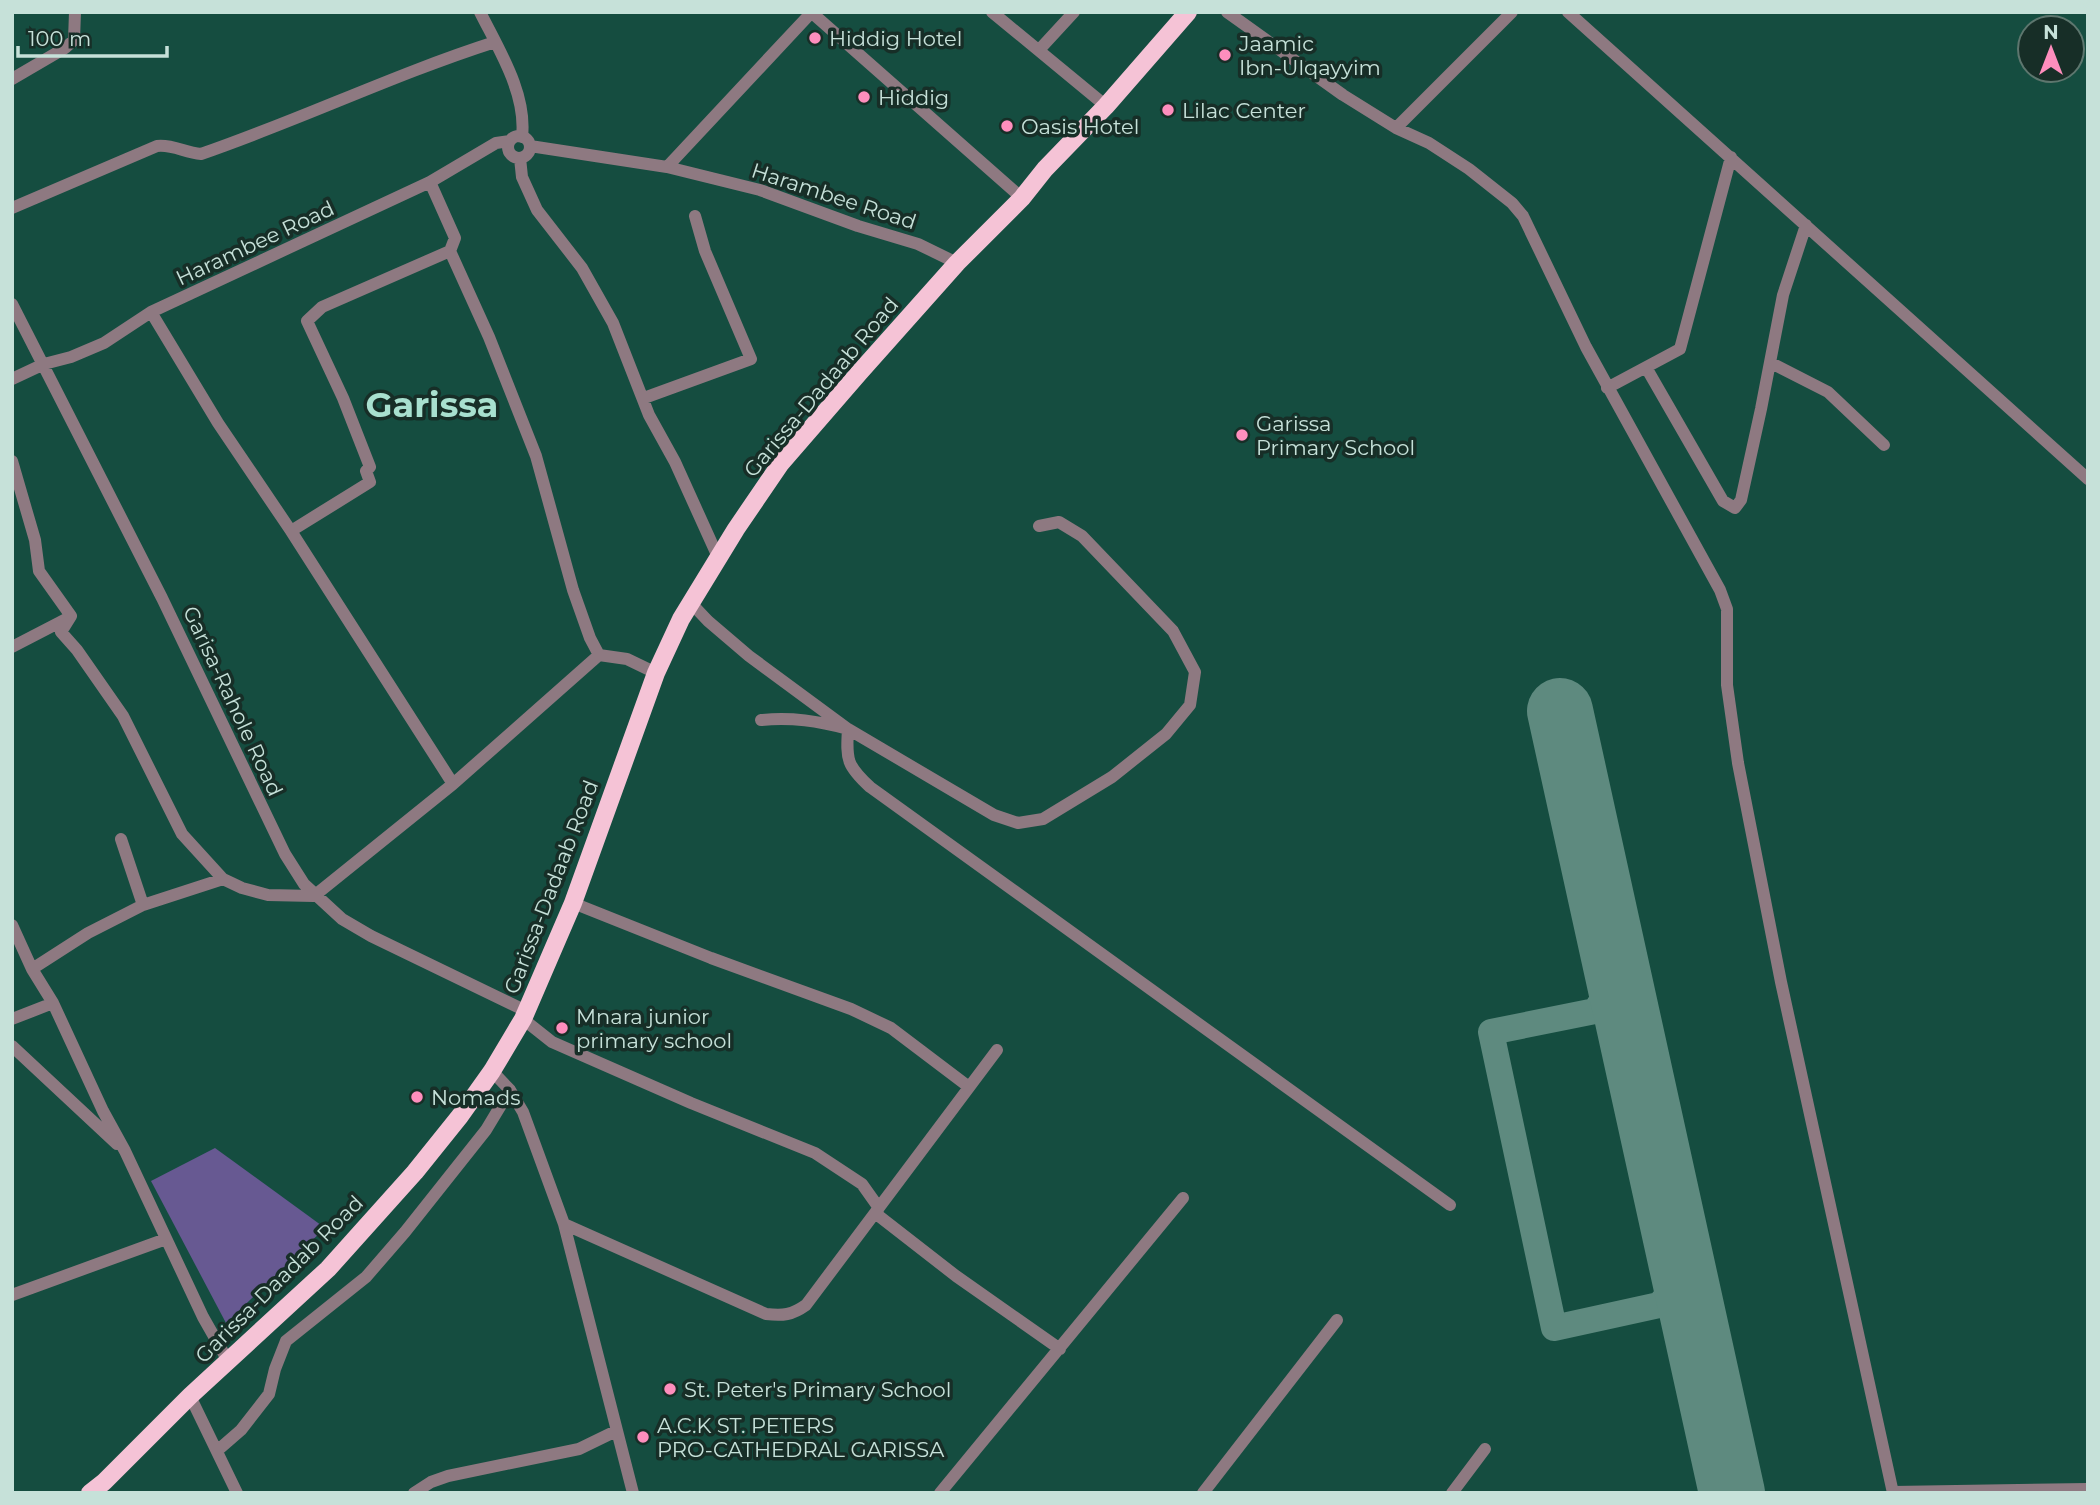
<svg xmlns="http://www.w3.org/2000/svg" width="2100" height="1505" viewBox="0 0 2100 1505" font-family="Montserrat,sans-serif">
	<style>
		.green { fill: #675992 }
		.lines { fill: none; stroke-linecap: round; stroke-linejoin: round }
		.taxiway { stroke: #5e8a7f; stroke-width: 26 }
		.runway { stroke: #5e8a7f; stroke-width: 66 }
		.minor { stroke: #8e7981; stroke-width: 12 }
		.highway { stroke: #f5c3d6; stroke-width: 18 }
		.poi-dot { fill: #fe8ebd; stroke: #172e27; stroke-width: 2.5 }
		.labels { text-anchor: middle; dominant-baseline: central; stroke-width: 7; stroke-linejoin: round; paint-order: stroke }
		.poi-label { font-size: 21px; fill: #c6e1d9; stroke: #172e27; text-anchor: start }
		.street-label { font-size: 21px; fill: #c6e1d9; stroke: #172e27 }
		.town-label { font-size: 35px; font-weight: bold; fill: #a8e0cf; stroke: #172e27 }
	</style>
	<rect width="100%" height="100%" fill="#154d40"/>
	<!-- green -->
	<path class="green" d="M215 1148 325 1228 226 1323 151 1181Z"/>
	<g class="lines">
		<!-- taxiway -->
		<path class="taxiway" d="M1608 992 1595 1011 1491 1032 1554 1328 1659 1305 1674 1288"/>
		<!-- runway -->
		<path class="runway" d="M1560 711 1732 1493"/>
		<!-- minor -->
		<path class="minor" d="M480 12C499 50 527 94 522 137
			M811 12 1022 198
			M992 12 1106 106
			M1227 12 1343 95 1396 128 1429 143 1469 169 1512 203 1523 216 1586 347 1720 590 1727 609V685L1738 763 1781 982 1893 1493
			M1568 12 2088 479
			M1039 50 1074 12
			M12 79 65 48 74 40 75 12
			M1396 128 1512 12
			M508 147a11 11 0 1 1 22 0a11 11 0 1 1-22 0Z
			M530 146 667 167 760 190 858 226 918 244 957 263
			M520 158 522 177 537 210 582 268 613 323 649 415 675 462 718 557
			M667 167 811 13
			M430 182 455 238 450 251 489 337 536 456 573 590 590 638 599 655 627 659 656 673
			M12 208 157 146C173 144 185 153 201 154 300 120 395 74 495 42
			M12 304 162 598 285 854 304 884 342 919 371 936 526 1011
			M151 312 218 423 291 531 453 784
			M1771 363 1828 392 1884 445
			M1647 369 1723 501 1735 508 1741 500 1761 409 1783 295 1806 225
			M12 379 44 364 71 357 104 343 151 312 430 182 496 143 510 141
			M1607 388 1680 349 1731 157
			M644 398 751 359 705 251 695 216
			M12 461 35 540 39 571 71 616 61 632 77 650 123 716 182 834 223 879 242 888 268 895 314 896 453 784 599 655
			M291 531 370 482 366 471 370 467 343 398 307 321 322 307 450 251
			M691 603 708 621 749 656 848 729 994 815 1018 823 1043 819 1112 777 1166 734 1190 705 1195 672 1173 631 1082 536 1059 522 1039 526
			M12 647 68 618
			M761 720C792 717 818 721 848 729 846 760 847 766 870 787L1450 1205
			M573 903 711 958 851 1009 891 1028 969 1087
			M143 905 223 879
			M12 925 32 969 53 1003 103 1111 125 1151 203 1317 228 1361
			M32 969 88 933 143 905 121 839
			M12 1019 53 1003
			M523 1019 552 1042 691 1103 815 1153 862 1184 879 1208
			M12 1046 117 1144
			M492 1071 510 1090 523 1112 564 1224 633 1493
			M875 1213 956 1276 1060 1349
			M564 1224 766 1314C783 1316 792 1315 806 1305L997 1050
			M12 1295 166 1239
			M190 1396 237 1493
			M218 1450 241 1430 269 1394 275 1369 286 1341 366 1277 405 1232 486 1130 510 1090
			M1893 1492 2088 1489
			M414 1493 431 1482 448 1476 579 1449 616 1431
			M940 1493 1183 1198
			M1203 1493 1337 1320
			M1452 1493 1485 1449"/>
		<!-- highway -->
		<path class="highway" d="M90 1493 104 1482 190 1396 328 1269 415 1172 460 1116 492 1071 523 1019 573 903 656 673 681 619 736 529 781 463 859 373 957 263 1022 198 1045 169 1106 106 1188 12"/>
	</g>
	<!-- markers -->
	<g class="poi-dot">
		<circle cx="815" cy="38" r="7"/>
		<circle cx="1225" cy="55" r="7"/>
		<circle cx="864" cy="97" r="7"/>
		<circle cx="1168" cy="110" r="7"/>
		<circle cx="1007" cy="126" r="7"/>
		<circle cx="1242" cy="435" r="7"/>
		<circle cx="562" cy="1028" r="7"/>
		<circle cx="417" cy="1097" r="7"/>
		<circle cx="670" cy="1389" r="7"/>
		<circle cx="643" cy="1437" r="7"/>
	</g>
	<g class="labels">
		<!-- poi labels -->
		<g class="poi-label">
			<text x="829" y="38">Hiddig Hotel</text>
			<text x="1239" y="43">Jaamic<tspan x="1239" dy="24">Ibn-Ulqayyim</tspan></text>
			<text x="878" y="97">Hiddig</text>
			<text x="1182" y="110">Lilac Center</text>
			<text x="1021" y="126">Oasis Hotel</text>
			<text x="1256" y="423">Garissa<tspan x="1256" dy="24">Primary School</tspan></text>
			<text x="576" y="1016">Mnara junior<tspan x="576" dy="24">primary school</tspan></text>
			<text x="431" y="1097">Nomads</text>
			<text x="684" y="1389">St. Peter's Primary School</text>
			<text x="657" y="1425">A.C.K ST. PETERS<tspan x="657" dy="24">PRO-CATHEDRAL GARISSA</tspan></text>
		</g>
		<!-- street labels -->
		<g class="street-label">
			<text transform="translate(834 196) rotate(18)">Harambee Road</text>
			<text transform="translate(255 243) rotate(-25)">Harambee Road</text>
			<text transform="translate(821 387) rotate(-50)">Garissa-Dadaab Road</text>
			<text transform="translate(233 701) rotate(65)">Garisa-Rahole Road</text>
			<text transform="translate(551 887) rotate(-69)">Garissa-Dadaab Road</text>
			<text transform="translate(279 1279) rotate(-45)">Garissa-Daadab Road</text>
		</g>
		<!-- town labels -->
		<g class="town-label">
			<text x="432" y="404">Garissa</text>
		</g>
	</g>
	<!-- border -->
	<rect width="2100" height="1505" fill="none" stroke="#c6e1d9" stroke-width="28"/>
	<!-- north arrow -->
	<g transform="translate(2051 49)"><circle r="33" fill="#172e27" stroke="#5d766e" stroke-width="2"/>
	<path d="M0-5L12 26L0 18L-12 26Z" fill="#fe8ebd"/>
	<text y="-10" font-size="19" font-weight="bold" text-anchor="middle" fill="#c6e1d9">N</text>
	</g>
	<!-- scale -->
	<path d="M18 46v10h149v-10" fill="none" stroke="#c6e1d9" stroke-width="3.5"/>
	<text x="28" y="46" font-size="21" fill="#c6e1d9" stroke="#172e27" stroke-width="5" paint-order="stroke">100 m</text>
</svg>
